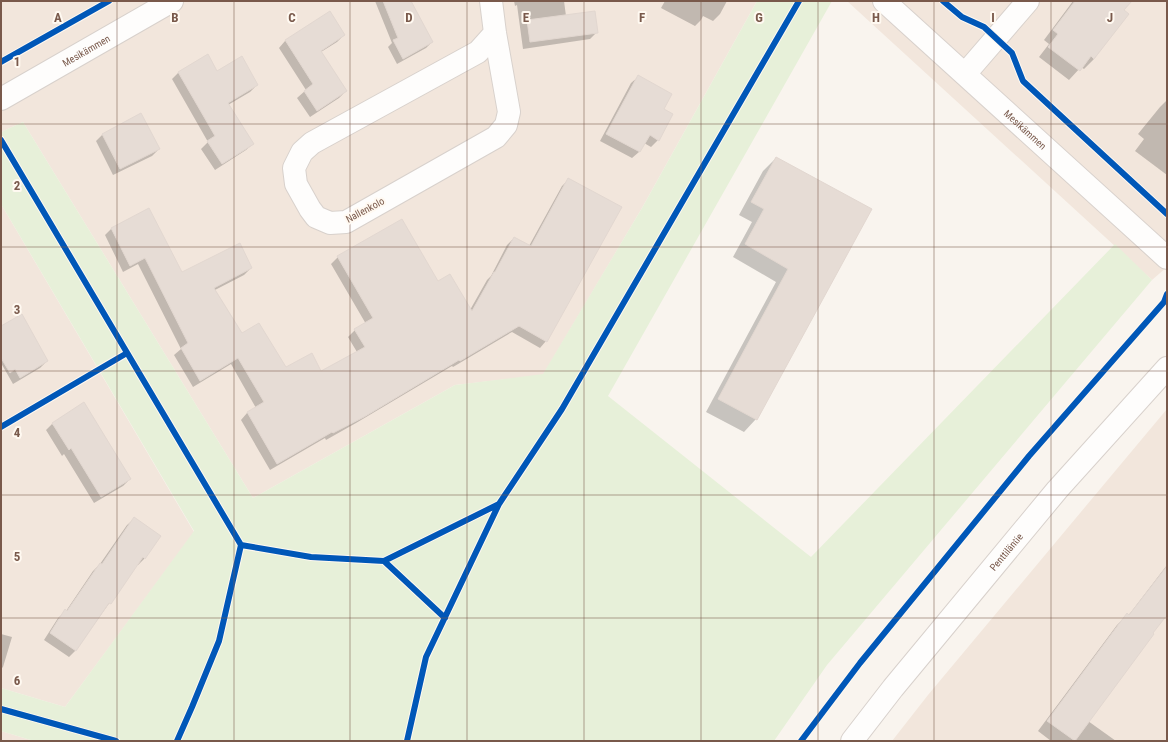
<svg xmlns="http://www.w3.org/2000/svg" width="1168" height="742" viewBox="0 0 1168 742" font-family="'Roboto Condensed',sans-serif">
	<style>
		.residential { fill: #f2e6dc }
		.green { fill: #e7f0d9 }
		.shadow { fill: #0003 }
		.building { fill: #e6dcd5; stroke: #e2d7d0 }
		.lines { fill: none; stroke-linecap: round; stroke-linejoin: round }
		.minor-casing { stroke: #d8d1cc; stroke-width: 24 }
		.minor { stroke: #fefdfc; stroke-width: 22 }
		.cycleway-casing { stroke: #fff9f1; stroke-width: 8 }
		.cycleway { stroke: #0057b8; stroke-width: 6 }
		.grid { fill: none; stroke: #79594b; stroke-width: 1; stroke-opacity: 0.55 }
		.labels { text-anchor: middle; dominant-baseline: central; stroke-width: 4; stroke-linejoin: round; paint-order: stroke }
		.street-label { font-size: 10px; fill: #79594b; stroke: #fff9f1 }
		.grid-label { font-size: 13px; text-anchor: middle; font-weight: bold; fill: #79594b; stroke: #fff9f1; stroke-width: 4; stroke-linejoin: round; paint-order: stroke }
	</style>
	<rect width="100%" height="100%" fill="#f9f4ee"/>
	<!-- residential -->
	<path class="residential" d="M1 1H757L642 208 543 375 455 385 253 498 23 122 1 132Z
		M847 1H1167V267L1152 280Z
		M1 204 194 532 65 707 1 688Z
		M1167 409V741H892L928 695Z
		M1 731 34 741H1Z"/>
	<!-- green -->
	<path class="green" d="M757 1H832L608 396 811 557 1115 244 1152 280 827 665 774 741H34L1 731V688L65 707 194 531 1 204V132L23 122 253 498 455 385 543 374 642 208Z"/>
	<!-- shadow -->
	<path class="shadow" d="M375 1H410L432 42 426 48 397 64 388 47 392 43Z
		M514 1H564L566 16 597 32 590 39 523 49 517 5 515 6Z
		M665 1H727L720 14 713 21 703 16 701 20 695 26 661 8Z
		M1073 1H1131L1123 11 1127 14 1094 59 1084 69 1081 67 1069 80 1039 57 1049 44 1044 40Z
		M330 12 344 35 337 42 321 52 346 91 339 98 310 117 297 98 306 90 279 48 285 41Z
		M217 72 257 85 250 92 228 105 253 144 246 150 215 170 201 149 208 142 172 79 178 73Z
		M638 77 662 110 658 140 651 147 644 143 639 152 632 158 600 141 631 83Z
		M1167 100V175L1135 151 1144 139 1138 134 1160 107Z
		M103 134 159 149 152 156 113 175 96 141Z
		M776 158 870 209 756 419 744 432 706 412 776 282 733 257 752 222 739 215 763 171Z
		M569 179 546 341 540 348 512 332 453 367 452 366 356 423 326 440 325 438 270 470 241 420 247 413 256 408 231 364 193 387 174 355 181 349 138 264 123 272 105 235 112 228 182 273 251 268 244 275 215 290 242 334 286 368 320 372 357 352 348 337 355 330 366 324 331 264 338 257 402 220 438 282 470 310 487 280 491 276 507 245 514 238 529 246 562 186Z
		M1 327 47 361 40 368 13 384 1 363Z
		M52 424 130 479 123 486 94 503 64 454 62 456 46 430Z
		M134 519 145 558 138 565 137 564 76 650 69 657 44 640 58 618 66 611 93 571 100 564 127 525Z
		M1167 565V613L1088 721 1116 741H1051L1038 731 1117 625 1127 615 1128 616Z
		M1 634 12 637 3 667 1 669Z"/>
	<!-- building -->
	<path class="building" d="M383 1H411L433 42 403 59 393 40 398 38Z
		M1075 1H1132L1124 10 1129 14 1094 59 1091 56 1080 71 1048 47 1058 34 1053 30Z
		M330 11 345 35 321 51 347 91 317 111 304 91 313 84 285 40Z
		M595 11 598 33 530 42 527 20Z
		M208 54 217 71 242 56 258 85 228 103 254 144 222 164 207 141 215 136 178 72Z
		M638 75 672 94 664 109 673 114 659 141 650 135 640 152 606 134Z
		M141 113 160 149 120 169 102 134Z
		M776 157 872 209 757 420 718 399 788 269 745 244 764 209 751 202Z
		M568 178 622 207 547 342 519 326 460 361 459 360 364 417 333 433 332 432 277 464 247 412 264 402 238 358 200 381 181 348 188 343 145 258 130 266 111 228 149 208 182 272 240 243 252 268 214 288 242 333 259 323 286 367 312 353 321 371 365 347 354 329 373 318 337 256 402 219 438 281 450 274 472 311 494 272H495L514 237 531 246Z
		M22 314 48 361 20 378 15 369 10 373 1 358V326Z
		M84 402 131 479 101 497 71 448 69 450 52 423Z
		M134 517 161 536 145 559 143 557 111 604 109 603 76 651 50 633 65 609 67 611 100 563 102 564Z
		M1167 566V615L1153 633 1154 634 1075 741 1047 721 1127 613 1129 615Z"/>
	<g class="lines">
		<!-- minor casing -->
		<g class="minor-casing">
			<g id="minor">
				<path d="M491 1 495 33 509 112 506 125 496 137 346 222 330 223 316 217 310 209 296 184 294 168 302 152 312 143 478 52 495 33"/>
				<path id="s1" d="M884 1 1167 258"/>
				<path d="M965 74 1028 1"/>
				<path id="s2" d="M1 99 172 1"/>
				<path id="s3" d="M852 741 893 688 1057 490 1167 368"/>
			</g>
		</g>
		<!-- minor -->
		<use href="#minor" class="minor"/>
		<!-- cycleway casing -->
		<g class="cycleway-casing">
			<path id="cycleway" d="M943 1 962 17 984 27 1012 53 1023 81 1167 214
				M1 62 109 1
				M1 140 241 545
				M1 427 127 353
				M384 561 499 504
				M1 709 116 741
				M177 741 192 707 219 641 241 545 311 557 384 561 445 618
				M407 741 426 657 499 504 562 409 799 1
				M801 741 860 663 1029 456 1164 302 1167 294"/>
		</g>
		<!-- cycleway -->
		<use href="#cycleway" class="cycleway"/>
	</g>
	<!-- grid -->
	<path class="grid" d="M117 1V741M234 1V741M350 1V741M467 1V741M584 1V741M701 1V741M818 1V741M934 1V741M1051 1V741M1 124H1167M1 247H1167M1 371H1167M1 495H1167M1 618H1167"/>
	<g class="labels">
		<!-- street labels -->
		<g class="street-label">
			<text stroke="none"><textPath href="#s2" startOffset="98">Mesikämmen</textPath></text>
			<text stroke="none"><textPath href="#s1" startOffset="191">Mesikämmen</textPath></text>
			<text transform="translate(365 210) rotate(-28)">Nallenkolo</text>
			<text stroke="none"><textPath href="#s3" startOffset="244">Penttiläntie</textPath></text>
		</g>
	</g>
	<g class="grid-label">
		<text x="58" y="22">A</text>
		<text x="175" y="22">B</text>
		<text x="292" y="22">C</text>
		<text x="409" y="22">D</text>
		<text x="526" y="22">E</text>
		<text x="642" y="22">F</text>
		<text x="759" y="22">G</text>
		<text x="876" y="22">H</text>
		<text x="993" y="22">I</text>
		<text x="1110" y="22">J</text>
		<text x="17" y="66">1</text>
		<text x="17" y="190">2</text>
		<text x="17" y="314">3</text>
		<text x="17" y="437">4</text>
		<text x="17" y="561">5</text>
		<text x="17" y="685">6</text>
	</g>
	<!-- border -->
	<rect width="1168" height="742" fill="none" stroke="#79594b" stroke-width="4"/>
</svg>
